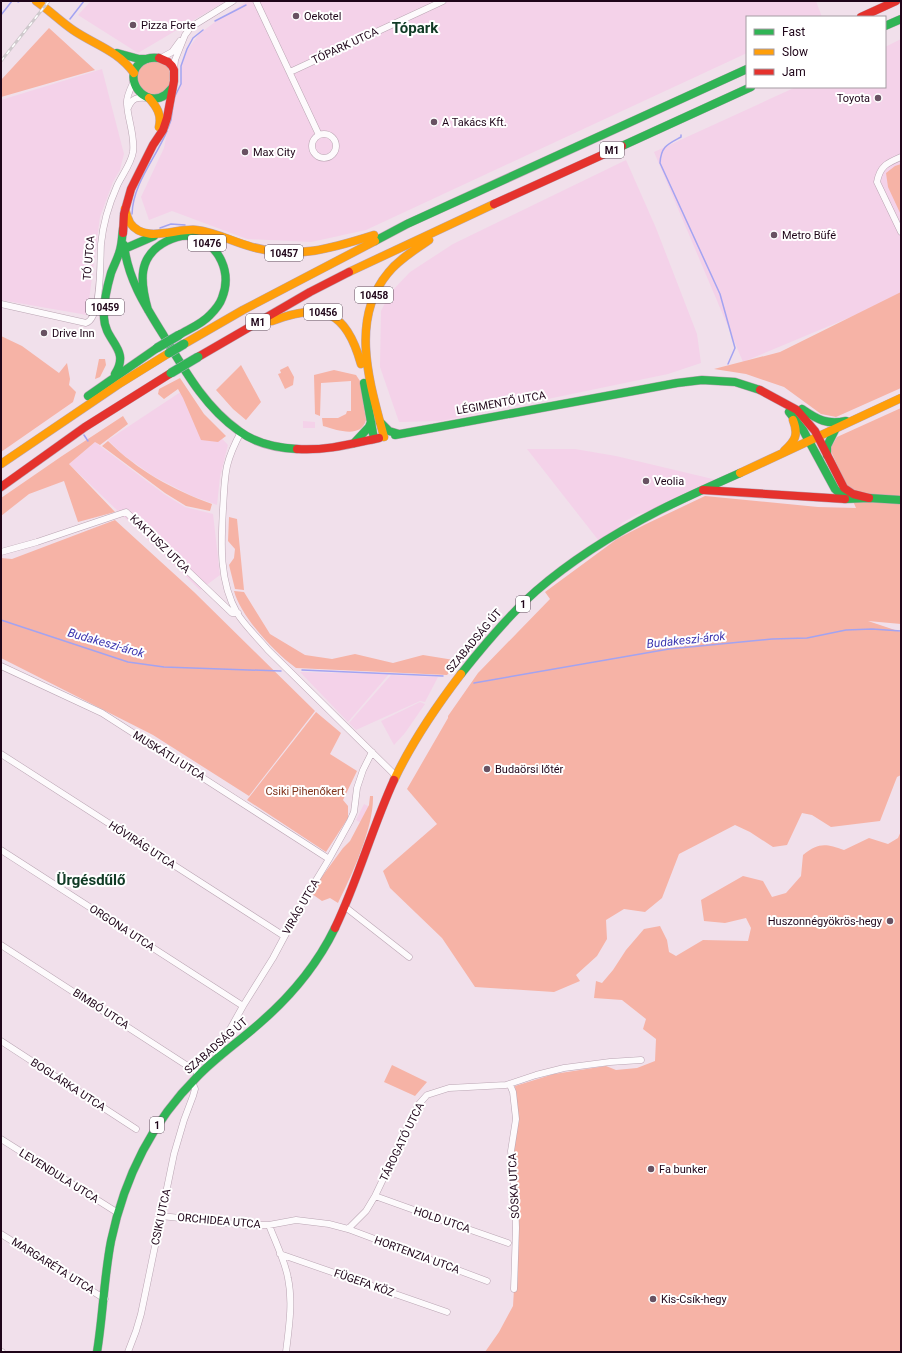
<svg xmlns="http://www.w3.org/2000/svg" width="902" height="1353" viewBox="0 0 902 1353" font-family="Roboto,sans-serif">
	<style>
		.built { fill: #f4d2e9 }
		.green { fill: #f6b3a6 }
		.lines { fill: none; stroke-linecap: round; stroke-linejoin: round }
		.stream { stroke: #a3a3f1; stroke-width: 1.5 }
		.street-casing { stroke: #baa5b3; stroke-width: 7 }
		.fast-casing { stroke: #baa5b3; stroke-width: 9 }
		.slow-casing { stroke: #baa5b3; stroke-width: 9 }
		.jam-casing { stroke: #baa5b3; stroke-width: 9 }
		.street { stroke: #fdfafc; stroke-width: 6 }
		.fast { stroke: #30b455; stroke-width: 8 }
		.slow { stroke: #ff9f0a; stroke-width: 8 }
		.jam { stroke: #e5322d; stroke-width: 8 }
		.rail-casing { stroke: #cfc9cd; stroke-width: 3 }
		.rail { stroke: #fff; stroke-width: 1.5; stroke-dasharray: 4.5; stroke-linecap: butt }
		.fast-bridge-casing { stroke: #a2a9b3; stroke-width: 10; stroke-linecap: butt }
		.fast-bridge { stroke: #30b455; stroke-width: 9 }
		.poi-dot { fill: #685262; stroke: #fff; stroke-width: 1.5 }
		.labels { text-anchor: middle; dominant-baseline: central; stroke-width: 4; stroke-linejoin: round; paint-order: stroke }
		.shield { fill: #fff; stroke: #62505e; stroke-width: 1 }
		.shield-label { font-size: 10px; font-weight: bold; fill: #1f0519 }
		.poi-label { font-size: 11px; fill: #1f0519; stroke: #fff; text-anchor: start }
		.street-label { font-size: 11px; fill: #1f0519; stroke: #fff }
		.park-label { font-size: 11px; fill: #80341c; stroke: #fff }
		.water-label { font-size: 12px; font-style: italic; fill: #3e37b0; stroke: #fff }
		.district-label { font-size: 15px; font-weight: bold; fill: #103a25; stroke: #fff }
	</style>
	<rect width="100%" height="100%" fill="#f1e0eb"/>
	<!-- built -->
	<path class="built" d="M91 1H226L138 53 78 15Z
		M247 1H816L822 17H747V53L366 230 311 242 247 239 172 211 149 220 141 197 164 148 174 98 181 85 182 65 188 49 199 34 215 22Z
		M901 39V296L743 362 654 152 796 87H885V47Z
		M102 69 124 154 120 170 113 182 100 217 87 315 1 300V100Z
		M626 160 656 228 697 334 701 363 668 374 441 421 399 422 380 367 381 311 390 293 410 272 453 244Z
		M182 391 198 413 228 445 220 477 217 505 192 496 153 476 122 454 108 440Z
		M303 421 315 422V428H303Z
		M95 442 164 494 185 507 213 514 220 575 200 590 69 464Z
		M527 449H575L616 456 717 480 648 512 638 514 622 523 616 529 599 541Z
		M300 672 389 674 348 722Z
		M391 675 438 677 425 702 420 701 356 730 349 723Z
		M420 702 425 704 405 733 394 745 381 721Z
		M364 804 370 807 361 823 356 820Z"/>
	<!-- green -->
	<path class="green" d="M49 28 95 70 1 97V80Z
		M137 78a17 17 0 1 1 34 0a17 17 0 1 1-34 0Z
		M901 164V215L888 187 886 173 895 166Z
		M901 292V388L836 417 821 414 784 387 746 374 714 369 780 352Z
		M1 336 22 346 59 373 67 363 70 379 69 385 76 392 73 402 1 452Z
		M99 359H105L106 365 100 377 95 379Z
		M241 365 261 402 246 420 233 409 216 390Z
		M288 366 294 377 293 385 285 389 278 374 281 373 280 370Z
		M334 370 356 375 360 381 366 420C361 439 337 430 323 426L322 418H338L346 414 347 411H351V381L321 383 320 416 315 414 314 375Z
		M180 378 204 414 226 436 218 442 201 440 183 398 178 389 164 399 158 394 159 389Z
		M901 408V624L868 621 901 632V775L897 777 880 821 831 827 812 815 802 813 787 845 773 847 750 832 735 825 679 854 662 898 645 912 624 909 606 920 607 939 597 956 576 975 580 981 554 992 475 987 442 938 390 888 383 871 437 824 407 789 448 718V716L478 673 550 599 545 592 617 539 644 525 705 496 818 507 856 508 830 449 837 437Z
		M123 416 128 424 100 445 95 442 69 464 115 512 78 522 64 481 29 494 1 516V498L62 456Z
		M108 441C137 470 173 490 212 504L210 511 186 506 165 493 102 446Z
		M229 517 237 519 244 590 235 589 229 565 234 558 235 549 228 541Z
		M115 520 194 592 315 711 249 796 153 735 1 658V558L12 559Z
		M234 591 244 592 270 634 305 655 332 659 355 654 393 663 423 655 460 661 447 675 296 668C275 653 241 617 234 591Z
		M316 712 341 733 330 754 357 771 343 800 348 806V818L326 852 247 800Z
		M370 796H373C374 827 352 875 338 903L330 898 322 901 312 894 318 882 343 848 350 841 369 805Z
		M901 831V1352H485L499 1332 513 1306 514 1289 513 1146 518 1124 515 1086 554 1074 606 1066 616 1070 637 1068 655 1061 656 1039 643 1029 646 1019 622 1000 594 998 596 981 602 983 613 970 626 950 644 929 660 926 667 940 669 952 676 956 703 940 748 941 751 928 746 918 725 923 704 921 701 900 743 876 763 881 772 897 786 893 801 876 803 855C819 842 826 844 844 850L869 838 888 844 898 838Z
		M392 1065 427 1082 415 1096 384 1082Z"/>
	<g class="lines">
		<!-- stream -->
		<path class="stream" d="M18 1V2L20 1
			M1 15 12 1
			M70 19 84 1
			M215 21 246 5
			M168 128 171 120 174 98 181 84V66L187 49 193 38 203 30
			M681 135V137C668 144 661 146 660 163L720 294 735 348 728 364
			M132 214C133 183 156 158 167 131
			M160 228 171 224 185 225
			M84 435 88 441
			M1 620 128 662 164 667 281 671
			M302 670 443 676
			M474 683 669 649 772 639 807 638 846 630 872 629 901 631"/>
		<!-- street casing -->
		<g class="street-casing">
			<path id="street" d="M256 1 319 135
				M161 58 172 52 180 41
				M174 71 175 60 185 35 191 27 233 1
				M290 72 443 1
				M128 108C132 98 137 97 147 98
				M312 146a12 12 0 1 1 24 0a12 12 0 1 1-24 0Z
				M901 157C887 163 880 166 877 182L901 232
				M1 304 86 323C102 318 100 259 101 244 103 224 109 204 117 186 122 175 131 164 133 152 135 135 128 121 127 104 126 96 131 88 134 81
				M241 432C235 443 230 454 227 466 224 480 224 495 223 509 221 544 219 581 237 613 245 626 258 638 268 650L396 776
				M1 552 37 542 126 512 232 613H238
				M1 666 102 713 329 859
				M1 754 284 936
				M1 850 243 1006
				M344 906 409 957
				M1 945 200 1074
				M1 1041 136 1129
				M219 1058V1049L243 1006 273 958 304 900 329 859 350 821 354 812 357 788 363 770 372 752
				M510 1085 513 1092 516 1119 511 1151 515 1197 516 1228 514 1289
				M1 1139 118 1213
				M375 1196 442 1220 508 1243
				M161 1216 246 1225H269L296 1220 329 1224 348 1229 487 1281
				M269 1225C275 1241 285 1261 288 1278 293 1302 289 1327 286 1352
				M348 1229 366 1211 375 1196 419 1104 427 1095 449 1088 506 1085 536 1075 564 1068 610 1062 641 1060
				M1 1234 105 1299
				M280 1254 447 1312
				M1 1352H2
				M128 1352 136 1331 141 1314 174 1154 184 1120 193 1096 195 1089 192 1082"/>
		</g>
		<!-- fast casing -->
		<g class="fast-casing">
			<path id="fast" d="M885 26 901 19
				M117 53 139 59H147
				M159 58C152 57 146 58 141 62 121 78 145 109 165 95 168 93 170 90 172 88
				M622 146 751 87
				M375 241 407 224 747 69
				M124 245C128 280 146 307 164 336 185 371 205 407 239 431 255 443 277 448 297 449
				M124 249 154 236
				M148 310C140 282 137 256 167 241 175 237 185 234 194 237 220 245 232 273 222 298 220 304 214 311 210 315 202 324 189 329 179 335
				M115 374C131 349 105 342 104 318 103 304 107 287 111 273 114 265 118 258 120 250 122 243 122 236 123 229
				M364 383 374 439
				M88 396 157 348
				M802 409C818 420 827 425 846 421
				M789 412 803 430 835 489 841 495 848 498
				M380 422 389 431 399 434
				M395 435 677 383 702 380 735 382 760 390
				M354 443 369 427 371 422
				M827 455V446L836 428
				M845 499 869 498 901 500
				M461 674C484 645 508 616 536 591 573 559 617 532 660 510 686 497 713 485 740 473
				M97 1352C103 1315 104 1277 111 1241 124 1179 152 1122 197 1077 216 1057 240 1041 261 1022 292 995 317 965 335 928"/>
		</g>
		<!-- slow casing -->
		<g class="slow-casing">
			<path id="slow" d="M36 1C49 10 60 21 73 30 95 45 117 50 134 73
				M149 98C157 107 162 115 159 127
				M125 209C126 214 128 219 130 223 145 244 176 228 196 230 215 232 233 242 252 247 298 259 330 249 374 235
				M349 272 494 204
				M272 321C323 302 346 310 361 364
				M184 344 243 310 375 241
				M384 437C370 384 349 320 388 273 399 259 415 250 429 240
				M784 451C795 441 799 435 793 420
				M1 464 119 384 169 353
				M740 473 901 398
				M394 780C412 742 435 708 461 674"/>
		</g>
		<!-- jam casing -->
		<g class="jam-casing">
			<path id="jam" d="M861 17 896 1
				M494 204 622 146
				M123 233 124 214 131 189 153 145 163 130 167 118 174 81V70L172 66 168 62 159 58
				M198 357 310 292 349 272
				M760 390 797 410 815 431 844 488 853 494 869 498
				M297 449C325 451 351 444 379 438
				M1 487 85 427 171 373
				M703 490 845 499
				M335 928C358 880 372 828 394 780"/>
		</g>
		<!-- street -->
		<use href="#street" class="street"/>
		<!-- fast -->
		<use href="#fast" class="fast"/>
		<!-- slow -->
		<use href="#slow" class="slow"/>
		<!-- jam -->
		<use href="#jam" class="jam"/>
		<!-- rail casing -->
		<g class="rail-casing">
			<path id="rail" d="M1 61 49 1"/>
		</g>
		<!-- rail -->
		<use href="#rail" class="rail"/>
		<!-- fast-bridge casing -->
		<g class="fast-bridge-casing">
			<path id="fast-bridge" d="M157 348 179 335
				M169 353 184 344
				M171 373 198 357"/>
		</g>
		<!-- fast-bridge -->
		<use href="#fast-bridge" class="fast-bridge"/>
	</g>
	<!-- markers -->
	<g class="poi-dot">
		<circle cx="296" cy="16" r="4"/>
		<circle cx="133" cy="25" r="4"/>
		<circle cx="878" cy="98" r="4"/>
		<circle cx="434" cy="122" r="4"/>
		<circle cx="245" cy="152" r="4"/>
		<circle cx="774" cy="235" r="4"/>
		<circle cx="44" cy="333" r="4"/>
		<circle cx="646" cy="481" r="4"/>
		<circle cx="487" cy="769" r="4"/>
		<circle cx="890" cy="921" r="4"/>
		<circle cx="651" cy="1169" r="4"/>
		<circle cx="653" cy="1299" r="4"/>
	</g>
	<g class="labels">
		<!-- shield labels -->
		<g class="shield">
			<rect x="600" y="142" width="24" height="16" rx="3"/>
			<rect x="188" y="235" width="38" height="16" rx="3"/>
			<rect x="265" y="245" width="38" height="16" rx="3"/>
			<rect x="355" y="287" width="38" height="16" rx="3"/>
			<rect x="86" y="299" width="38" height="16" rx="3"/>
			<rect x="304" y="304" width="38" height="16" rx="3"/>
			<rect x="246" y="314" width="24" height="16" rx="3"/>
			<rect x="516" y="596" width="14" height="16" rx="3"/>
			<rect x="150" y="1117" width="14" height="16" rx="3"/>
		</g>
		<g class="shield-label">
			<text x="612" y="150">M1</text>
			<text x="207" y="243">10476</text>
			<text x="284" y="253">10457</text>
			<text x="374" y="295">10458</text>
			<text x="105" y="307">10459</text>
			<text x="323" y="312">10456</text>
			<text x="258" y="322">M1</text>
			<text x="523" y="604">1</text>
			<text x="157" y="1125">1</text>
		</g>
		<!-- poi labels -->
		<g class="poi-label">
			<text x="304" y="16">Oekotel</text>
			<text x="141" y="25">Pizza Forte</text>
			<text x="870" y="98" text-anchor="end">Toyota</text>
			<text x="442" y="122">A Takács Kft.</text>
			<text x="253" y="152">Max City</text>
			<text x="782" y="235">Metro Büfé</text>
			<text x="52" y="333">Drive Inn</text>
			<text x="654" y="481">Veolia</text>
			<text x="495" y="769">Budaörsi lőtér</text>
			<text x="882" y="921" text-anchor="end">Huszonnégyökrös-hegy</text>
			<text x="659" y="1169">Fa bunker</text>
			<text x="661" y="1299">Kis-Csík-hegy</text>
		</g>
		<!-- street labels -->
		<g class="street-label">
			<text transform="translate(345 46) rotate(-25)">TÓPARK UTCA</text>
			<text transform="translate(89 258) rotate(-85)">TÓ UTCA</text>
			<text transform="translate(501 403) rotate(-10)">LÉGIMENTŐ UTCA</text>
			<text transform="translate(160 544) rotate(44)">KAKTUSZ UTCA</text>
			<text transform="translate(474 641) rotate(-50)">SZABADSÁG ÚT</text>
			<text transform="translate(169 756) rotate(32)">MUSKÁTLI UTCA</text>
			<text transform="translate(142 845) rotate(33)">HÓVIRÁG UTCA</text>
			<text transform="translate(301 907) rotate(-60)">VIRÁG UTCA</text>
			<text transform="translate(122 928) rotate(33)">ORGONA UTCA</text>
			<text transform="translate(101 1009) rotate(33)">BIMBÓ UTCA</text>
			<text transform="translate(216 1046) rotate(-41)">SZABADSÁG ÚT</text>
			<text transform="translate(68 1085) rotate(33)">BOGLÁRKA UTCA</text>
			<text transform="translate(402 1142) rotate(-64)">TÁROGATÓ UTCA</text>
			<text transform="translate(59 1176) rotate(32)">LEVENDULA UTCA</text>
			<text transform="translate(514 1186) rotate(-93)">SÓSKA UTCA</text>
			<text transform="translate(161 1217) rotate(-78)">CSIKI UTCA</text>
			<text transform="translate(442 1220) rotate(19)">HOLD UTCA</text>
			<text transform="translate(219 1221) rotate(5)">ORCHIDEA UTCA</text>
			<text transform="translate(417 1255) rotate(20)">HORTENZIA UTCA</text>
			<text transform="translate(53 1266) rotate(32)">MARGARÉTA UTCA</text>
			<text transform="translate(364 1283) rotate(19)">FÜGEFA KÖZ</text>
		</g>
		<!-- park labels -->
		<g class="park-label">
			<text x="305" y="791">Csiki Pihenőkert</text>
		</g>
		<!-- water labels -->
		<g class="water-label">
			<text transform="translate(686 640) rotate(-6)">Budakeszi-árok</text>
			<text transform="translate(106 643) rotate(16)">Budakeszi-árok</text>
		</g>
		<!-- district labels -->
		<g class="district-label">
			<text x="415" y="28">Tópark</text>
			<text x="91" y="880">Ürgésdűlő</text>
		</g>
	</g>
	<!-- border -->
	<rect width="902" height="1353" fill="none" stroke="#1f0519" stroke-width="4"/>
	<!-- legend -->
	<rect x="746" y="16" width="140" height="72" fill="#ffffff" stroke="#a59ba3"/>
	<rect x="754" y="29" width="20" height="6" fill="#30b455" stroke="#a59ba3"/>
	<text x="782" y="36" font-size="12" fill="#1f0519">Fast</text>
	<rect x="754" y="49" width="20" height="6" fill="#ff9f0a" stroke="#a59ba3"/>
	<text x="782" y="56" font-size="12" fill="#1f0519">Slow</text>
	<rect x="754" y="69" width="20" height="6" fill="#e5322d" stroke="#a59ba3"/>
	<text x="782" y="76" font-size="12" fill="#1f0519">Jam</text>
</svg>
